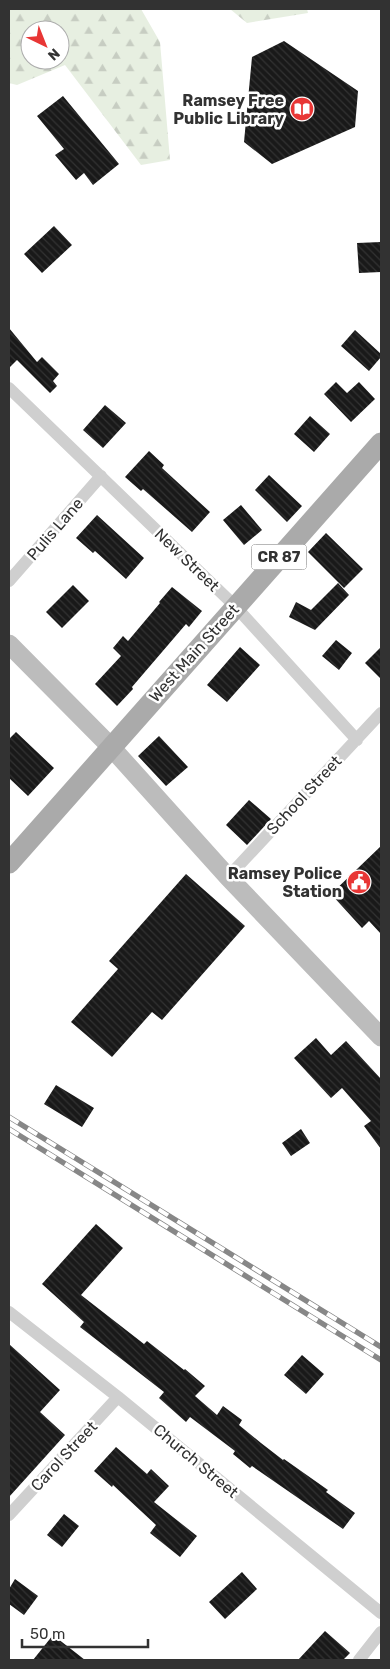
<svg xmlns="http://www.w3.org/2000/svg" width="390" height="1669" viewBox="0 0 390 1669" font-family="Rubik,sans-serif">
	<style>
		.forest { fill: url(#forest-firs); fill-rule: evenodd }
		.building { fill: url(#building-back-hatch) }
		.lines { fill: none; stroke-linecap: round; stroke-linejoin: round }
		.street { stroke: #cfcfcf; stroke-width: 12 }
		.secondary { stroke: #bcbcbc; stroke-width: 19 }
		.primary { stroke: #aaa; stroke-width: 21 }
		.rail-casing { stroke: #878787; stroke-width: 5.5 }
		.rail { stroke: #fff; stroke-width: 4; stroke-dasharray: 11; stroke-linecap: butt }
		.labels { text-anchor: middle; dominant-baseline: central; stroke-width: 5; stroke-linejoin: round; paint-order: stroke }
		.shield { fill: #fff; stroke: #707070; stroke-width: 1 }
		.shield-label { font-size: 15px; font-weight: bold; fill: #323232 }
		.poi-label { font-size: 16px; font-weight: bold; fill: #323232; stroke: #fff; text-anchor: end }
		.street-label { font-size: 16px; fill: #323232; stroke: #fff }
	</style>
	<defs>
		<pattern id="forest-firs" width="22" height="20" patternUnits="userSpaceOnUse" patternTransform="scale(1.25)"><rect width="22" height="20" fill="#e7efe1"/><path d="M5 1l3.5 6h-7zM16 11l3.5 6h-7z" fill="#c7cdc2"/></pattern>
		<pattern id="building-back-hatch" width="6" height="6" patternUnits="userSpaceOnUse" patternTransform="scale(1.25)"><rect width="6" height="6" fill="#191919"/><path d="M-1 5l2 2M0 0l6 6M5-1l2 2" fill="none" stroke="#323232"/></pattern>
	</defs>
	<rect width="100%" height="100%" fill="#fff"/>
	<!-- forest -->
	<path class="forest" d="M9 9H141L160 42 170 160 141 165 65 65 17 85 9 83ZM30 30H60V60H30Z
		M230 9H307L308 13 247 23Z"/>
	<!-- building -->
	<path class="building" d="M284 41 358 91 355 127 272 164 244 142 252 57Z
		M63 96 119 164 93 185 84 173 76 180 55 155 64 149 37 116Z
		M54 226 72 245 42 273 24 254Z
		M381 242V272L359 273 357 243Z
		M9 328 37 362 42 357 59 374 53 381 57 386 50 393 17 360 9 368Z
		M355 330 381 354V357L369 371 341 346Z
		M336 382 347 393 359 382 375 399 351 422 324 394Z
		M105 405 126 423 103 448 83 430Z
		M310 416 330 434 314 452 294 434Z
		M149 451 164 465 162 468 210 512 192 532 143 489 141 491 125 477Z
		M269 475 302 506 287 522 255 490Z
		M241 505 262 530 244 545 223 520Z
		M97 515 144 558 126 579 95 551 93 553 76 538Z
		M326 533 363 569 344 588 308 552Z
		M338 583 349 595 315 630 289 617 296 602 311 610Z
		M73 585 89 601 62 628 46 612Z
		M172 587 202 611 189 627 186 624 132 687 133 689 117 706 95 684 121 656 113 648 123 636 128 641 160 603 159 602Z
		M336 640 352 653 339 670 322 656Z
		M240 647 260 665 227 702 207 685Z
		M381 647V679L365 663Z
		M16 732 54 768 28 796 9 778V739Z
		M159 736 188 767 166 786 138 756Z
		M249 800 271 819 247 845 226 825Z
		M381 846V934L369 921 362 928 331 894Z
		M186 874 245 926 162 1020 152 1012 112 1057 71 1022 118 969 109 961Z
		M316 1038 331 1055 346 1041 381 1079V1149L364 1126 371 1121 342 1088 331 1098 294 1058Z
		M56 1085 94 1108 82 1127 44 1104Z
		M301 1129 310 1143 291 1156 282 1143Z
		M96 1224 123 1248 81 1295 144 1344 147 1341 184 1370 185 1369 205 1386 195 1396 217 1415 223 1406 242 1420 239 1425 261 1443 283 1460 284 1459 328 1490 326 1492 355 1513 343 1529 252 1466 250 1468 233 1454 235 1451 190 1417 186 1422 159 1398 164 1392 80 1327 84 1322 42 1284Z
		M9 1344 60 1390 40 1412 65 1435 9 1497Z
		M302 1355 324 1374 306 1394 284 1375Z
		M116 1447 147 1474 151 1469 169 1486 154 1502 197 1536 180 1557 150 1533 156 1525 113 1485 112 1487 94 1471Z
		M64 1514 79 1526 62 1547 47 1535Z
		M242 1572 257 1589 225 1619 209 1602Z
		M15 1579 38 1596 24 1615 9 1604V1589Z
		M325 1631 350 1653 343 1660H298Z
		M53 1635 85 1660H33Z"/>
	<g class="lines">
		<!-- street -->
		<path class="street" d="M9 388 235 606 357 740
			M9 581 101 476
			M228 877 381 713
			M9 1312 118 1397 381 1613
			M9 1515 118 1397
			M359 1660 381 1632"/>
		<!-- secondary -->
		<path class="secondary" d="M9 644 111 747 228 877 381 1037"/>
		<!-- primary -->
		<path class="primary" d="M9 863 381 443"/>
		<!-- rail casing -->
		<g class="rail-casing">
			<path id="rail" d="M9 1117 381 1347
				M9 1129 381 1360"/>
		</g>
		<!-- rail -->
		<use href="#rail" class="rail"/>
	</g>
	<!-- icons -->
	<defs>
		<g id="library-disc" transform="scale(1.25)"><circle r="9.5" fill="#e83635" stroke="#fff"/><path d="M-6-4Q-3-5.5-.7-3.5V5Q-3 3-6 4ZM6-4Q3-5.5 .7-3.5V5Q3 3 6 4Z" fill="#fff"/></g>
		<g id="civic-disc" transform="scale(1.25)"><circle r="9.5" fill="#e83635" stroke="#fff"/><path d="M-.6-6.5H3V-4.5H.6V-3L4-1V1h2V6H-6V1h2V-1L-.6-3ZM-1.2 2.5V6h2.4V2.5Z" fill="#fff"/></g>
	</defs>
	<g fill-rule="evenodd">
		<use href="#library-disc" x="302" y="109"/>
		<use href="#civic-disc" x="359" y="882"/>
	</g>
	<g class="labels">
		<!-- shield labels -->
		<rect class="shield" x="251.5" y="544.5" width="55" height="25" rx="4"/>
		<g class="shield-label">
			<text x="279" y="557">CR 87</text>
		</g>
		<!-- poi labels -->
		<g class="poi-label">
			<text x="284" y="100">Ramsey Free<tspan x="284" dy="18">Public Library</tspan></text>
			<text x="342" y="873">Ramsey Police<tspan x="342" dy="18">Station</tspan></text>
		</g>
		<!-- street labels -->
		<g class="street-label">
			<text transform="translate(55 529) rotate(-49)">Pulis Lane</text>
			<text transform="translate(187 560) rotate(44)">New Street</text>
			<text transform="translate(194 653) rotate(-48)">West Main Street</text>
			<text transform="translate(304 795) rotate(-47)">School Street</text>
			<text transform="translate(64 1456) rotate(-47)">Carol Street</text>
			<text transform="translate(196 1461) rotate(40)">Church Street</text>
		</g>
	</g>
	<!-- border -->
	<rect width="390" height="1669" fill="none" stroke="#323232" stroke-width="20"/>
	<!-- north arrow -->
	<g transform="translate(45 45) rotate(137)"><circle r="24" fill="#ffffff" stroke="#adadad"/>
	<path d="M0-4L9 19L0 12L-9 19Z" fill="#e83635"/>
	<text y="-8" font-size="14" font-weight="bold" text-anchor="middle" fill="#323232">N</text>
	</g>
	<!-- scale -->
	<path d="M22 1639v8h126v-8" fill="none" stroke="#323232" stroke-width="2.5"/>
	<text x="30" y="1639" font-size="15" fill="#323232" stroke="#ffffff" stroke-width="4" paint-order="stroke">50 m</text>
</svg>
